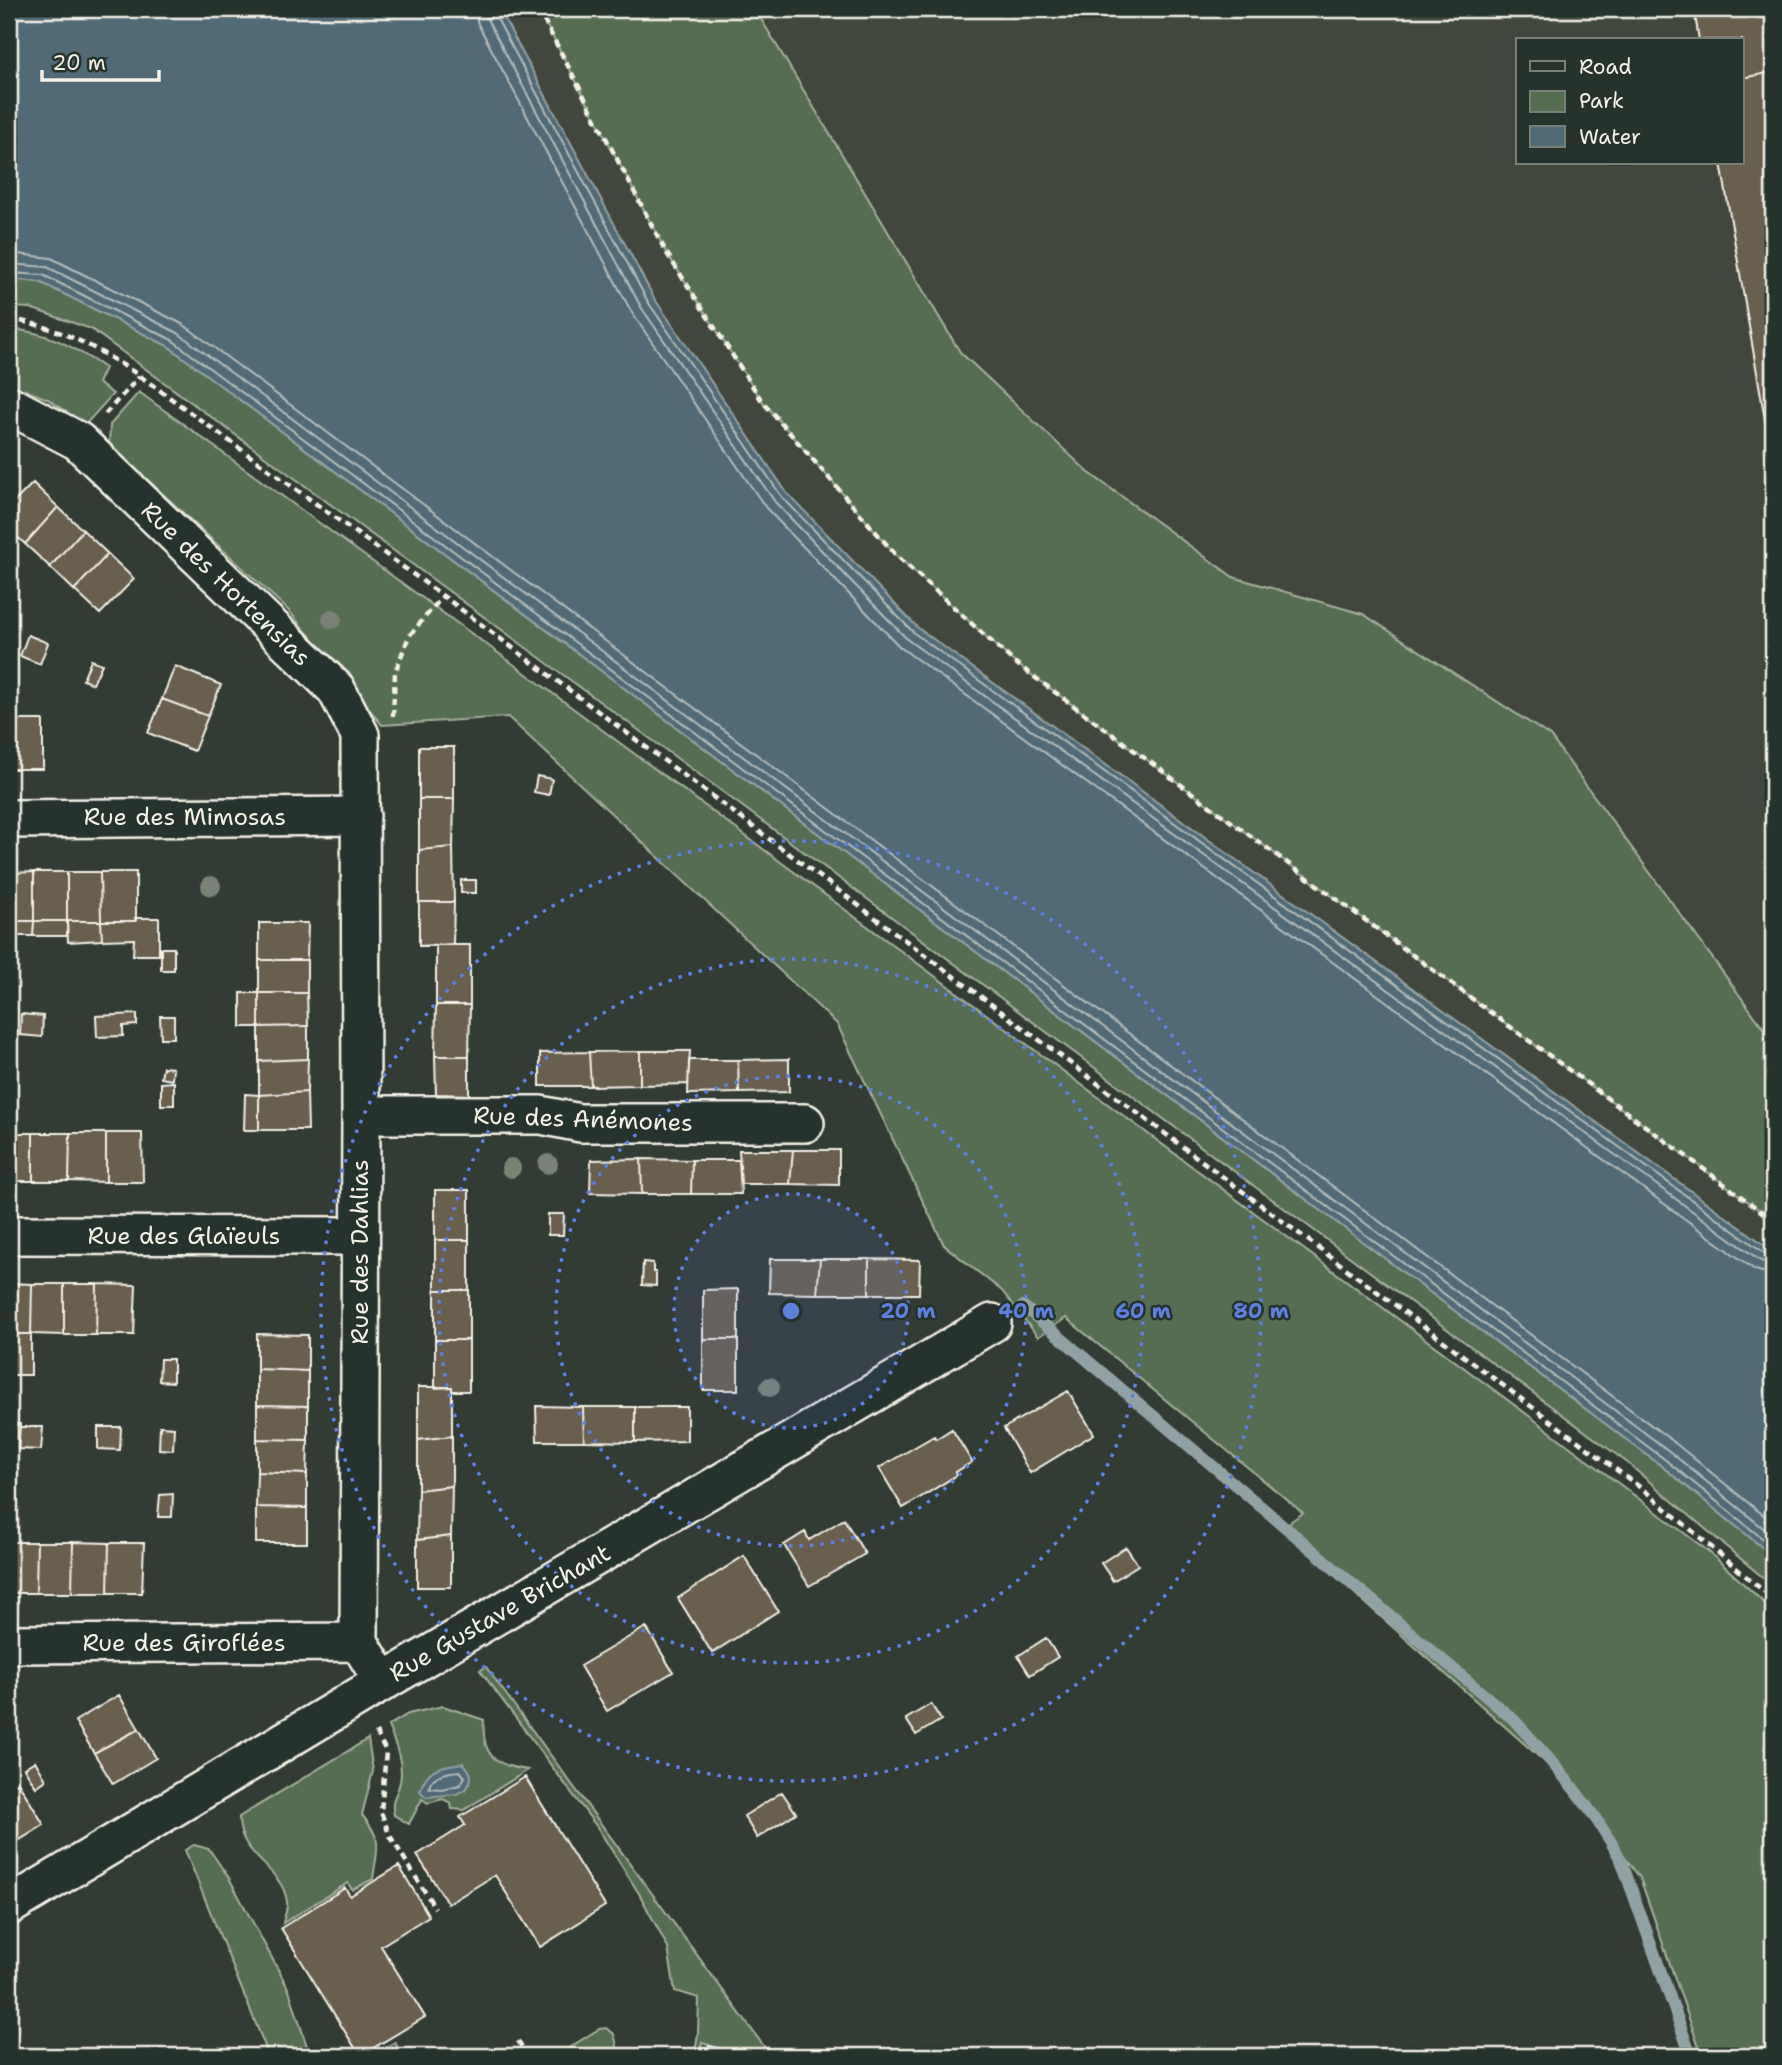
<svg xmlns="http://www.w3.org/2000/svg" width="1782" height="2065" viewBox="0 0 1782 2065" font-family="'Shantell Sans',sans-serif">
	<style>
		.built { fill: #43463c; fill-rule: evenodd }
		.green { fill: #566d52; stroke: #a5af9d; stroke-width: 2 }
		.water { fill: #516b76; stroke: #92a1a4; stroke-width: 2 }
		.lines { fill: none; stroke-linecap: round; stroke-linejoin: round }
		.shore { stroke: #b3bbba; stroke-width: 2 }
		.stream { stroke: #92a1a4; stroke-width: 12 }
		.building { fill: #675e50; stroke: #f4f1e8; stroke-width: 2 }
		.street-casing { stroke: #f4f1e8; stroke-width: 42 }
		.path { stroke: #f4f1e8; stroke-width: 4.5; stroke-dasharray: 7 5; stroke-linecap: butt }
		.street { stroke: #26332d; stroke-width: 37 }
		.tree { fill: #7a8276 }
		.ring { fill: none; stroke: #5e7fdd; stroke-width: 3.5; stroke-dasharray: 3.5 7 }
		.labels { text-anchor: middle; dominant-baseline: central; stroke-width: 5; stroke-linejoin: round; paint-order: stroke }
		.street-label { font-size: 24px; fill: #f4f1e8; stroke: #26332d }
		.centre { fill: #5e7fdd; stroke: #26332d; stroke-width: 3.5 }
		.ring-label { font-size: 21px; text-anchor: middle; font-weight: bold; fill: #5e7fdd; stroke: #26332d; stroke-width: 5; stroke-linejoin: round; paint-order: stroke }
	</style>
	<rect width="100%" height="100%" fill="#333c34"/>
	<filter id="ink" filterUnits="userSpaceOnUse"><feTurbulence type="fractalNoise" baseFrequency=".0143" numOctaves="2"/><feDisplacementMap in="SourceGraphic" scale="14" xChannelSelector="R" yChannelSelector="G"/><feConvolveMatrix kernelMatrix="1 2 1 2 8 2 1 2 1" color-interpolation-filters="sRGB"/></filter>
	<g filter="url(#ink)">
		<!-- built -->
		<path class="built" d="M499 9H1773V1251L918 628 787 493 654 298ZM1518 40H1742V163H1518Z"/>
		<!-- green -->
		<path class="green" d="M538 9H755L960 352 1088 472 1233 577 1363 614 1550 736 1773 1041V1220L1014 662 895 554 762 401 666 252Z
			M9 279 40 282 168 346 1659 1464 1773 1556V1586L1625 1461 708 781 91 329 30 308 9 307Z
			M9 329C49 332 72 346 105 368L98 383 113 394 85 425 48 399 9 384Z
			M139 392 501 655 1536 1421 1708 1551 1773 1611V2056H1702L1640 1878 1573 1787 1281 1528 1303 1513 1066 1318 1038 1337 1002 1291 944 1245 837 1024 508 717 382 725 289 611 109 444 110 425Z
			M486 1667 771 2056H746L702 2043 700 2051H695L698 2034 699 1998 675 1991 668 1948 640 1895 597 1827 480 1670Z
			M443 1706 484 1720C481 1755 495 1766 528 1770L464 1810 452 1809 451 1803 443 1799 428 1803 422 1799 409 1824 394 1815C390 1798 397 1797 400 1782 404 1763 395 1743 388 1726L408 1714Z
			M368 1739 373 1771 362 1815C384 1841 377 1848 373 1879L352 1890 348 1883 283 1923C284 1917 288 1908 287 1902 283 1867 238 1857 239 1817Z
			M194 1845 209 1849 229 1878 289 1990 310 2056H269L185 1850Z
			M607 2028 614 2034 617 2046 614 2056H556L599 2029Z
			M395 2042 402 2056H371Z"/>
		<!-- water -->
		<path class="water" d="M9 9H499L654 298 787 493 918 628 1773 1251V1556L1659 1464 168 346 40 282 9 279Z
			M463 1763C473 1773 473 1778 466 1790L456 1794 426 1797 420 1791C427 1767 440 1766 463 1763Z"/>
		<g class="lines">
			<!-- shore -->
			<path class="shore" d="M474 9 478 24 632 313 766 508 900 647 1755 1270 1773 1275
				M485 9 487 19 641 307 775 502 908 640 1761 1261 1773 1265
				M494 9 495 15 648 302 782 497 914 633 1766 1254 1773 1256
				M9 253 51 258 184 325 1675 1443 1773 1523
				M9 264 47 267 178 333 1669 1451 1773 1536
				M9 273 43 275 172 340 1663 1458 1773 1547
				M460 1771 465 1777 460 1785 442 1789 429 1788C431 1774 448 1772 460 1771Z"/>
			<!-- stream -->
			<path class="stream" d="M1023 1306 1514 1720C1554 1764 1593 1807 1621 1860L1691 2056"/>
		</g>
		<!-- building -->
		<path class="building" d="M1694 9H1773V72L1742 78V40H1699Z
			M1773 72V466L1721 163H1742V78Z
			M33 483 58 507 25 544 9 529V507Z
			M58 507 83 530 50 567 25 544Z
			M83 530 108 554 74 590 50 567Z
			M108 554 134 579 100 614 74 590Z
			M28 635 48 643 40 664 20 656Z
			M91 660 102 664 93 684 83 680Z
			M175 666 221 685 208 716 162 699Z
			M162 699 208 716 194 751 148 733Z
			M9 720H43V769H9Z
			M419 747H454V799H419Z
			M537 776 552 779 549 795 534 792Z
			M419 799H454L453 847 419 850Z
			M453 847 454 902H419V850Z
			M34 872H67V921H34Z
			M34 872V921H9V873Z
			M67 872H100L101 921H67Z
			M100 872H136V921H101Z
			M461 880H476V893H461Z
			M419 902H454L453 944 419 946Z
			M135 918H159V955H133L134 939 102 940 101 921H136Z
			M9 921H34L33 936H9Z
			M34 921H67V936H33Z
			M67 921H101L102 940 68 942Z
			M259 923H308L307 960H259Z
			M436 945H470V1005H436Z
			M161 948H174V970H161Z
			M259 960H307V993H259Z
			M241 993H259V1027H241Z
			M259 993H307L308 1026 259 1027Z
			M436 1005H470L469 1056H435Z
			M21 1014 43 1016 42 1037 20 1035Z
			M137 1014V1025L123 1026V1036L97 1037 96 1016Z
			M160 1016H174V1038H161Z
			M308 1026V1059L259 1061V1027Z
			M640 1051V1085L591 1086 589 1052Z
			M640 1051H690L688 1084 640 1085Z
			M589 1052 591 1086H540V1053Z
			M435 1056H469V1095L436 1094Z
			M308 1059 307 1092 259 1095V1061Z
			M789 1059V1092L739 1093 738 1060Z
			M689 1060H738L739 1093 688 1094Z
			M163 1067 173 1068 172 1080 161 1078Z
			M174 1082V1105H161V1083Z
			M307 1092 308 1130H259V1095Z
			M245 1094 259 1095V1130H244Z
			M9 1133H33V1181H9Z
			M33 1133H70L69 1181H33Z
			M70 1133H106V1182L69 1181Z
			M106 1133H142L143 1182H106Z
			M739 1150H793L790 1184H741Z
			M793 1150H839V1185L790 1184Z
			M641 1159 642 1194 590 1193 591 1160Z
			M641 1159 692 1160 691 1194H642Z
			M692 1160H739L741 1194H691Z
			M435 1190H469V1240H435Z
			M548 1214H564L563 1235H548Z
			M435 1240H469V1290H435Z
			M770 1259H820L817 1294 769 1293Z
			M820 1259H869V1294H817Z
			M869 1259 920 1260 919 1294H869Z
			M643 1262 653 1263V1272H656V1286L642 1285Z
			M9 1283 32 1284 31 1334H9Z
			M32 1284H64V1335L31 1334Z
			M64 1284H97L96 1335H64Z
			M97 1284 136 1285 134 1335H96Z
			M738 1289V1339H703V1290Z
			M435 1290H469V1340H435Z
			M9 1334H31V1375H9Z
			M257 1334 308 1335V1371L257 1369Z
			M703 1339H738V1390H703Z
			M435 1340H469V1391H452V1387L435 1388Z
			M160 1359H173V1382L159 1381Z
			M257 1369 308 1371V1406L257 1405Z
			M418 1387H452V1436L418 1440Z
			M1068 1391 1094 1434 1030 1473 1004 1428Z
			M257 1405 308 1406V1440L257 1439Z
			M536 1406 583 1407 584 1441H537Z
			M583 1407H635V1442L584 1441Z
			M635 1407H687V1441L635 1442Z
			M9 1424H20L19 1439 9 1438Z
			M160 1426 174 1427 173 1450 159 1449Z
			M20 1427H43L41 1450 18 1449Z
			M98 1427H121L120 1450 98 1449Z
			M952 1429 972 1462 956 1472 957 1475 903 1508 879 1468 934 1436 936 1439Z
			M452 1436V1486L418 1490V1440Z
			M257 1439 308 1440 307 1474 257 1472Z
			M257 1472 307 1474V1508L256 1507Z
			M452 1486 451 1536 417 1540 418 1490Z
			M173 1494 172 1517H158L160 1495Z
			M256 1507 307 1508V1543H256Z
			M844 1519 865 1554 809 1586 784 1545 805 1532 809 1540Z
			M451 1536V1587H417V1540Z
			M9 1542H37L36 1593H9Z
			M37 1542H73L72 1593H36Z
			M73 1542 109 1543 108 1593H72Z
			M109 1543H144L142 1593H108Z
			M1126 1547 1138 1565 1113 1581 1101 1563Z
			M744 1556 778 1611 712 1653 678 1598Z
			M646 1627 673 1672 607 1711 580 1666Z
			M1046 1638 1058 1657 1030 1675 1018 1656Z
			M119 1695 139 1729 94 1753 75 1721Z
			M931 1704 941 1720 916 1735 906 1719Z
			M139 1729 156 1758 113 1784 94 1753Z
			M35 1761 46 1780 36 1787 24 1768Z
			M525 1777 605 1906 540 1947 495 1875 448 1904 417 1855 465 1825 460 1817Z
			M18 1782 44 1825 13 1844 9 1837V1788Z
			M782 1792 796 1813 757 1838 744 1816Z
			M399 1866 429 1916 381 1946 425 2017 360 2056 281 1928 345 1888 350 1896Z
			M709 2046 746 2056H707Z"/>
		<g class="lines">
			<!-- street casing -->
			<g class="street-casing">
				<path id="street" d="M9 405 78 441 336 689 360 735 361 1115 359 1642 383 1682
					M9 819 361 816
					M361 1115H541L580 1123H805
					M9 1235 360 1236
					M9 1644 359 1642
					M9 1906 383 1682 992 1323"/>
			</g>
			<!-- path -->
			<path class="path" d="M538 9 666 252 762 401 895 554 1014 662 1773 1220
				M9 319C59 326 98 349 140 376L443 596 1645 1491 1773 1599
				M105 414 140 376
				M393 716 395 672 409 636 443 596
				M376 1732 386 1751 381 1812 389 1834 435 1908
				M518 2041 528 2056"/>
			<!-- street -->
			<use href="#street" class="street"/>
		</g>
		<!-- trees -->
		<g class="tree">
			<circle cx="332" cy="619" r="10"/>
			<circle cx="211" cy="886" r="10"/>
			<circle cx="548" cy="1164" r="10"/>
			<circle cx="511" cy="1168" r="10"/>
			<circle cx="770" cy="1387" r="10"/>
		</g>
	</g>
	<!-- distance rings -->
	<circle cx="791" cy="1311" r="117" fill="#5e7fdd" fill-opacity=".12"/>
	<g class="ring">
		<circle cx="791" cy="1311" r="117"/>
		<circle cx="791" cy="1311" r="235"/>
		<circle cx="791" cy="1311" r="352"/>
		<circle cx="791" cy="1311" r="470"/>
	</g>
	<g class="labels">
		<!-- street labels -->
		<g class="street-label">
			<text transform="translate(226 584) rotate(44)">Rue des Hortensias</text>
			<text x="185" y="817">Rue des Mimosas</text>
			<text transform="translate(583 1119) rotate(2)">Rue des Anémones</text>
			<text x="184" y="1236">Rue des Glaïeuls</text>
			<text transform="translate(360 1252) rotate(-90)">Rue des Dahlias</text>
			<text transform="translate(500 1613) rotate(-30)">Rue Gustave Brichant</text>
			<text x="184" y="1643">Rue des Giroflées</text>
		</g>
	</g>
	<circle cx="791" cy="1311" r="10" class="centre"/>
	<g class="ring-label">
		<text x="908" y="1318">20 m</text>
		<text x="1026" y="1318">40 m</text>
		<text x="1143" y="1318">60 m</text>
		<text x="1261" y="1318">80 m</text>
	</g>
	<!-- margin -->
	<rect width="1782" height="2065" fill="none" stroke="#26332d" stroke-width="35"/>
	<rect x="18" y="18" width="1747" height="2030" fill="none" stroke="#f4f1e8" stroke-width="2.5" filter="url(#ink)"/>
	<!-- legend -->
	<rect x="1516" y="38" width="228" height="126" fill="#26332d" stroke="#787f78" stroke-width="2"/>
	<rect x="1530" y="61" width="35" height="10" fill="#26332d" stroke="#787f78" stroke-width="2"/>
	<text x="1579" y="74" font-size="21" fill="#f4f1e8">Road</text>
	<rect x="1530" y="91" width="35" height="21" fill="#566d52" stroke="#787f78" stroke-width="2"/>
	<text x="1579" y="108" font-size="21" fill="#f4f1e8">Park</text>
	<rect x="1530" y="126" width="35" height="21" fill="#516b76" stroke="#787f78" stroke-width="2"/>
	<text x="1579" y="144" font-size="21" fill="#f4f1e8">Water</text>
	<!-- scale -->
	<path d="M42 70v10h117v-10" fill="none" stroke="#f4f1e8" stroke-width="3.5"/>
	<text x="52" y="70" font-size="21" fill="#f4f1e8" stroke="#26332d" stroke-width="5" paint-order="stroke">20 m</text>
</svg>
